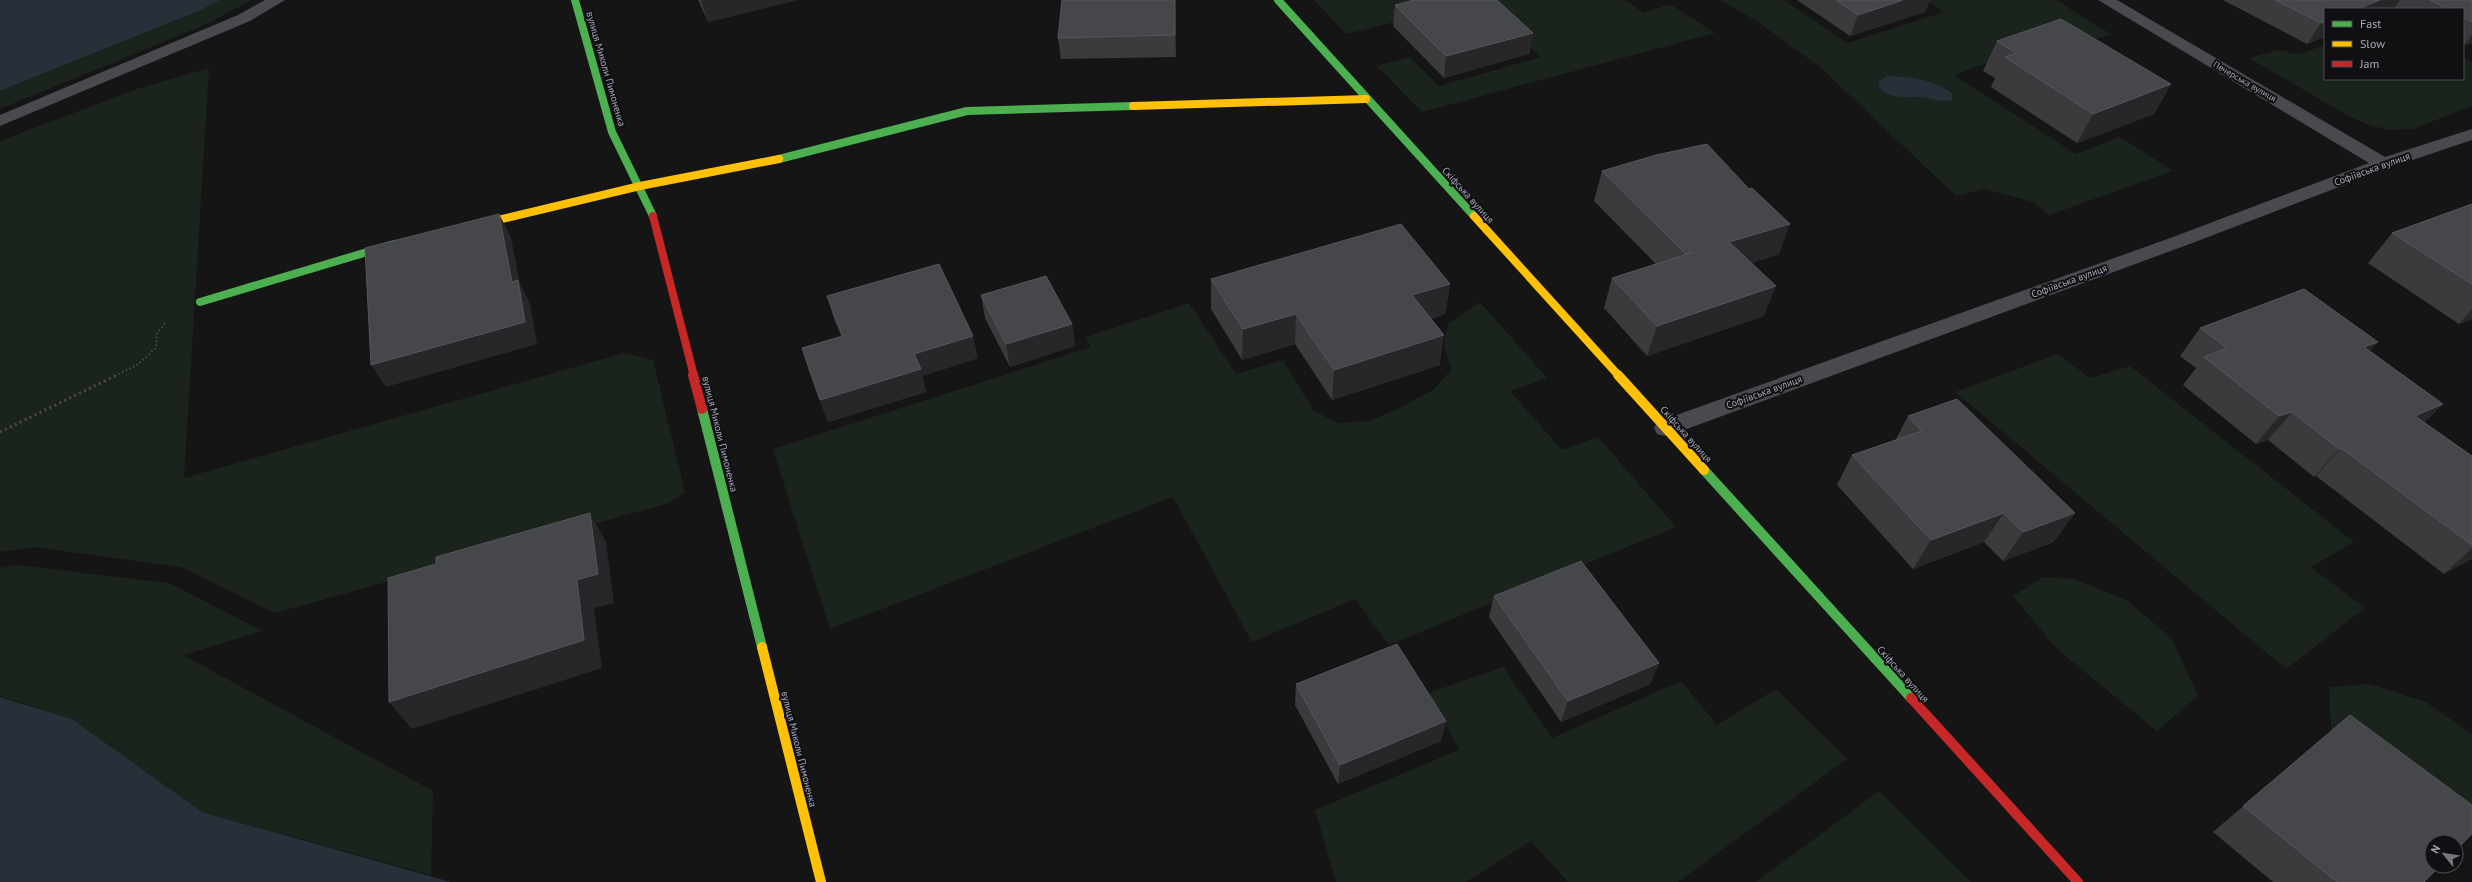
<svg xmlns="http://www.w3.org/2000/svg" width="2472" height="882" viewBox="0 0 2472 882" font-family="'PT Sans',sans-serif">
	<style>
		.green { fill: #1b231d }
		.water { fill: #272f39 }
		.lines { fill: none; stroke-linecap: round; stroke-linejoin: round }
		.path-far1 { stroke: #4b4b50; stroke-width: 2; stroke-dasharray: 1.5 2.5; stroke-linecap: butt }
		.path { stroke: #4b4b50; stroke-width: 3; stroke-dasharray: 2 3.5; stroke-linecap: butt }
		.street { fill: #494a4f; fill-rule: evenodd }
		.fast-far1 { stroke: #4caf50; stroke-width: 8 }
		.fast { stroke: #4caf50; stroke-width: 10 }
		.slow-far1 { stroke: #ffc107; stroke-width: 8 }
		.slow { stroke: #ffc107; stroke-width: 10 }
		.jam-far1 { stroke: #c62828; stroke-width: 8 }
		.jam { stroke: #c62828; stroke-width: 10 }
		.wall { fill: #3b3b3e }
		.shaded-wall { fill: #272729 }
		.building { fill: #46474b; stroke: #55565c }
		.labels { text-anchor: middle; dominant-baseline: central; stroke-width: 4; stroke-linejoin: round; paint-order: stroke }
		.far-street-label { font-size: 9px; fill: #a5a9b8; stroke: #100f12 }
		.street-label { font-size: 10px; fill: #a5a9b8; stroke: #100f12 }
	</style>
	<rect width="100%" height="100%" fill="#151516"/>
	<!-- green -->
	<path class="green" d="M220 0H252L207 24 0 109V91L201 10Z
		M1314 0H1625L1644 13 1670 4 1715 33 1422 112 1377 66 1410 57 1439 86 1541 57 1479 1 1346 34Z
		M1720 0H1784L1847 43 1944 12 1926 0H2056L2112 35 2081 43 2066 35 1954 75 2076 154 2120 137 2173 171 2049 215 2033 202 1984 189 1956 196 1820 67 1755 20Z
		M2325 45V79H2463V58L2472 63V106L2413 129 2388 130 2366 124 2347 115 2249 58 2278 50 2300 54Z
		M209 68 184 478 624 353 653 360 685 492 669 503 275 613 181 567 33 547 0 552V141L137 89Z
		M1480 302 1547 378 1510 391 1562 450 1598 437 1676 527 1389 645 1355 599 1252 642 1173 497 830 629 773 449 1091 347 1086 337 1189 303 1236 374 1283 360 1313 410 1337 423 1369 421 1395 410 1433 390 1451 370 1444 347 1448 324Z
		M2058 354 2090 378 2130 366 2354 542 2311 567 2365 608 2286 669 1955 392Z
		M17 565 169 583 263 631 183 655 433 791 431 875 202 812 72 719 0 696V568Z
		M2043 577 2073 579 2128 601 2172 639 2198 696 2157 731 2057 649 2013 596Z
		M1503 667 1552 738 1681 681 1717 725 1776 689 1847 759 1678 882H1568L1531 841 1466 882H1336L1315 810 1459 750 1429 693Z
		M2370 684 2426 702 2472 734V832L2331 731 2329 687Z
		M1879 791 1971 882H1756Z"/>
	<!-- water -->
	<path class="water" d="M0 0H220L201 10 0 91Z
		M1887 76C1910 77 1934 79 1953 94L1952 100C1937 103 1931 97 1918 97 1903 97 1891 99 1879 87V81Z
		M0 697 72 719 202 812 451 882H0Z"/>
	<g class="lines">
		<!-- path-far1 -->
		<path class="path-far1" d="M115 376 137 365 156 348 157 333 166 322"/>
		<!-- path -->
		<path class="path" d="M0 432 117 375"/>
		<!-- street -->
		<path class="street" d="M265 0H285L250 21 0 126V115L238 15Z
			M2098 0H2117L2385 157 2472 129V140L2389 168 2187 245 1673 434 1665 436 1657 434 1654 428 1657 422 2173 237 2369 163Z"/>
		<!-- fast-far1 -->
		<path class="fast-far1" d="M575 0 612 132 653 216
			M1278 0 1474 216
			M779 159 967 111 1133 106
			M200 302 394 244"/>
		<!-- fast -->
		<path class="fast" d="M702 409 762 647
			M1704 470 1911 698"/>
		<!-- slow-far1 -->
		<path class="slow-far1" d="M1133 106 1366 99
			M1474 216 1619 376
			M473 226 640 186 779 159"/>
		<!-- slow -->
		<path class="slow" d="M1618 375 1704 470
			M762 647 821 882"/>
		<!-- jam-far1 -->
		<path class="jam-far1" d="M653 216 694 376"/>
		<!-- jam -->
		<path class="jam" d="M693 375 702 409
			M1911 698 2078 882"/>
	</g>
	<!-- wall -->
	<path class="wall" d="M698 0H798L708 22Z
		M1062 0H1175L1176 57 1061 59 1058 38Z
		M1797 0H1930L1925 12 1850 36Z
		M2223 0H2472V43L2463 46V9H2325V37L2307 44Z
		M1395 5 1533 33 1529 54 1444 78 1393 26Z
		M1997 41 2171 84 2154 114 2077 143 1991 87 1995 78 1983 71Z
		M1602 171 1779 254 1751 263 1764 316 1647 356 1604 308 1612 278 1656 264 1594 201Z
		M2472 204V319L2459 324 2368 263 2392 233Z
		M1211 279 1450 284 1445 314 1431 319 1440 365 1332 400 1295 344 1242 360 1211 309Z
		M981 295 1072 324 1075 346 1010 367 985 318Z
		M827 296 978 358 922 376 926 392 828 422 809 371 802 348 841 336 834 319Z
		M2200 328 2370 352 2425 423 2472 456V559L2444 574 2316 476 2314 477 2268 440 2256 444 2183 385 2196 368 2180 356Z
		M1908 416 2054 542 2003 561 1984 542 1913 569 1837 485 1852 455 1895 441Z
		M1494 596 1659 663 1650 684 1561 722 1489 617Z
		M1296 684 1446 721 1441 741 1338 784 1295 705Z
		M2350 715 2424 882H2273L2213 832Z"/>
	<!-- shaded-wall -->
	<path class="shaded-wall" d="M705 0H798L708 22 701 1Z
		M1175 0V8L1176 57 1175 35Z
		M1903 0H1930L1925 12 1850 36 1858 15Z
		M2380 0H2400L2394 9H2357Z
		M2325 22V37L2307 44 2321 23Z
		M1533 33 1529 54 1444 78 1446 56Z
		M2472 35V43L2463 46Z
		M2171 84 2154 114 2077 143 2093 114Z
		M499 214 511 237 520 284 530 303 537 344 386 387 371 365 512 282Z
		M1790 224 1779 254 1719 272 1729 242Z
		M1450 284 1445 314 1408 325 1412 295Z
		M1776 286 1764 316 1647 356 1657 326Z
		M2472 309V319L2459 324Z
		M1296 314 1295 344 1242 360 1243 329Z
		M1072 324 1075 346 1010 367 1006 344Z
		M1444 335 1440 365 1332 400 1334 370Z
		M973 336 978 358 922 376 926 392 828 422 820 400 914 354Z
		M2378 342 2354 370 2364 347Z
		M2443 404 2416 432 2415 416Z
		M2292 412 2268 440 2256 444 2279 416Z
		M2341 448 2316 476 2314 477 2339 449Z
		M590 513 606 542 614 603 594 608 602 668 412 729 389 702Z
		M2004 513 1984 542 1913 569 1931 540Z
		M2075 513 2054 542 2003 561 2023 532Z
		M2472 548V559L2444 574Z
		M1659 663 1650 684 1561 722 1568 701Z
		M1446 721 1441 741 1338 784 1340 765Z"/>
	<!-- building -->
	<path class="building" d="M1062 0H1175V35L1058 38Z
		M1414 0H1497L1533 33 1446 56 1395 5Z
		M1836 0H1903L1858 15Z
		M2275 0H2380L2357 9H2325V22L2321 23Z
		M2430 0H2472V22L2463 17V9H2447Z
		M2061 19 2171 84 2093 114 2005 57 2016 53 1997 41Z
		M1707 144 1749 189 1752 188 1790 224 1729 242 1776 286 1657 326 1612 278 1694 252 1686 254 1602 171 1656 155Z
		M2472 204V284L2392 233Z
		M499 214 512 282 518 280 525 322 371 365 365 248Z
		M1401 224 1450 284 1412 295 1444 335 1334 370 1296 314 1243 329 1211 279Z
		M939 264 973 336 914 354 921 369 820 400 802 348 843 336 827 296Z
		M1046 276 1072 324 1006 344 981 295Z
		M2304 289 2378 342 2364 347 2443 404 2415 416 2472 456V545L2341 448 2339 449 2292 412 2279 416 2204 357 2227 348 2200 328Z
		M1957 399 2075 513 2023 532 2004 513 1931 540 1852 455 1922 431 1908 416Z
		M590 513 598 574 577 580 584 640 389 702 388 578 436 564V557Z
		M1581 561 1659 663 1568 701 1494 596Z
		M1397 644 1446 721 1340 765 1296 684Z
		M2350 715 2472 805V834L2456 850V842H2432V866H2440L2424 882H2337L2243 806Z"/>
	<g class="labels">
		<!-- far-street labels -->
		<g class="far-street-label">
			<text transform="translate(2245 81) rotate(30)">Печерська вулиця</text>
		</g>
		<!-- street labels -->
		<g class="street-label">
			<text transform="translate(606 69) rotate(74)">вулиця Миколи Пимоненка</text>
			<text transform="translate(2372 169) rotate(-20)">Софіївська вулиця</text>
			<text transform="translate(1468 195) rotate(48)">Скіфська вулиця</text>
			<text transform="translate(2069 281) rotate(-20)">Софіївська вулиця</text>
			<text transform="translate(1764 392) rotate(-20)">Софіївська вулиця</text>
			<text transform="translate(720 434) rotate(76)">вулиця Миколи Пимоненка</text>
			<text transform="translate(1686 434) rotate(48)">Скіфська вулиця</text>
			<text transform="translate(1903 674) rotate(48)">Скіфська вулиця</text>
			<text transform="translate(799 749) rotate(76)">вулиця Миколи Пимоненка</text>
		</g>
	</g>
	<!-- legend -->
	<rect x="2324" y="8" width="140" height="72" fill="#100f12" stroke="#4c4d54"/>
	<rect x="2332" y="21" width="20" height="6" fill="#4caf50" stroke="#4c4d54"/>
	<text x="2360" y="28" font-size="12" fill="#a5a9b8">Fast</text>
	<rect x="2332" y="41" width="20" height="6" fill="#ffc107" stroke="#4c4d54"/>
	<text x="2360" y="48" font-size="12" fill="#a5a9b8">Slow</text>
	<rect x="2332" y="61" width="20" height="6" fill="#c62828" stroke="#4c4d54"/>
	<text x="2360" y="68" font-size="12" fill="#a5a9b8">Jam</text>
	<!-- north arrow -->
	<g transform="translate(2444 854) rotate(300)"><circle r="19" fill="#100f12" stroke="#4c4d54"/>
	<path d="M0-3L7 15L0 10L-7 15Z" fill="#73757f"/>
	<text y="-6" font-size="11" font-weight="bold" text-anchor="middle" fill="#a5a9b8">N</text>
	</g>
</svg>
